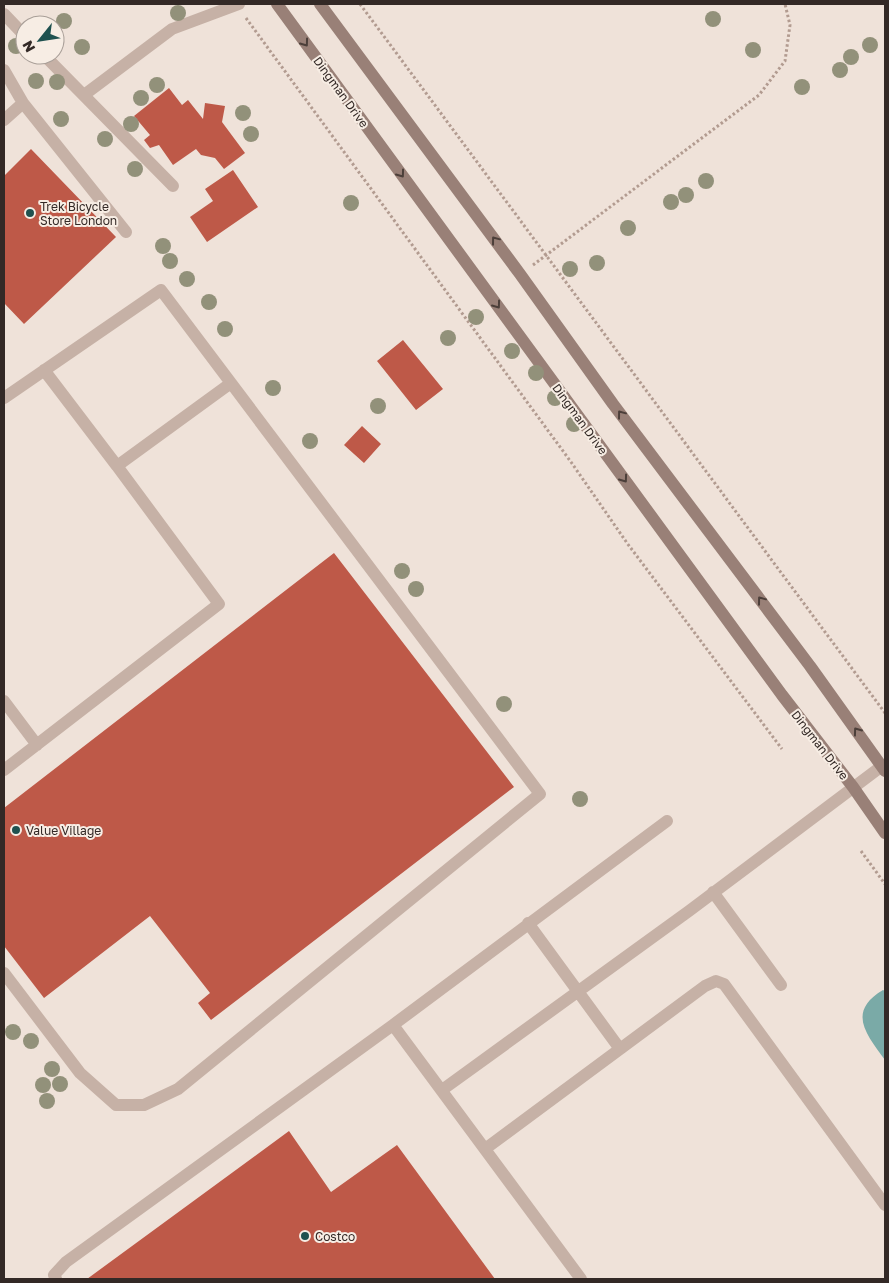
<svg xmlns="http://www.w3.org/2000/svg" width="889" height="1283" viewBox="0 0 889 1283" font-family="'Golos Text',sans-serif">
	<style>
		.water { fill: #7aaaa7 }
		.building { fill: #be5948 }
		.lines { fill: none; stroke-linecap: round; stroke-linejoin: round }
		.path { stroke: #b29b90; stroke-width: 3; stroke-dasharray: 2.5 2.5; stroke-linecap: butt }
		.lane { stroke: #c6b1a6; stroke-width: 12 }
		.secondary { stroke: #998077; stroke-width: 12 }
		.tree { fill: #92917a }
		.oneway { stroke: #4c3f3a }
		.poi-dot { fill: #1f514f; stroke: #f7ede4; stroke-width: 2 }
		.labels { text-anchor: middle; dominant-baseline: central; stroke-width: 4; stroke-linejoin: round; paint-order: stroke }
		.street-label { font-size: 12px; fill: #332926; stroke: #f7ede4 }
		.poi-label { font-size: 12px; fill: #332926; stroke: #f7ede4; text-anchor: start }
	</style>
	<rect width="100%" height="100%" fill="#efe2d9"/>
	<!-- water -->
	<path class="water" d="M883 990 885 991V1060C867 1035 846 1012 883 990Z"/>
	<!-- building -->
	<path class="building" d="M169 88 182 105 188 100 203 119 205 103 225 106 222 122 245 153 224 169 215 158 201 155 196 149 173 165 159 145 150 148 144 140 150 135 134 116Z
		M31 149 116 237 24 324 4 303V176Z
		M233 170 258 207 207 242 190 217 213 201 205 189Z
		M403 340 443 389 416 410 377 361Z
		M362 426 381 444 364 463 344 445Z
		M334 553 514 787 211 1020 198 1003 210 993 150 916 44 998 4 946V808Z
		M289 1131 331 1192 397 1145 495 1279H87Z"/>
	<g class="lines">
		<!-- path -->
		<path class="path" d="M360 4 885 713
			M246 18 571 462 627 543 782 749
			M533 265 759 95 785 61 790 25 785 4
			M861 851 885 884"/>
		<!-- lane -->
		<path class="lane" d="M4 14 25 36
			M44 55 173 186
			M4 70 23 103 126 232
			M84 95 172 29 239 4
			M4 120 23 103
			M44 370 117 466
			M4 398 161 290 540 794 178 1089 144 1105H116L80 1073 4 973
			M4 701 37 745
			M4 770 219 604 117 466 231 383
			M713 892 781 985
			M528 923 620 1049
			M442 1090 689 911 882 766
			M485 1149 705 986 716 981 724 984 885 1205
			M56 1279 54 1275 66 1262 393 1025
			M581 1279 393 1025 667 821"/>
		<!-- secondary -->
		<path class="secondary" d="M277 4 782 695 853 787 885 833
			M320 4 520 274 613 404 810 666 885 771"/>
	</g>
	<!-- trees -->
	<g class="tree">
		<circle cx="178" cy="13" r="8"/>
		<circle cx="713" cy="19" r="8"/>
		<circle cx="64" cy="21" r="8"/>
		<circle cx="870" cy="45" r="8"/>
		<circle cx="16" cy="46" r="8"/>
		<circle cx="82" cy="47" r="8"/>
		<circle cx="753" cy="50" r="8"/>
		<circle cx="851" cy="57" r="8"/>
		<circle cx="840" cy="70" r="8"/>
		<circle cx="36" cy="81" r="8"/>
		<circle cx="57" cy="82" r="8"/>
		<circle cx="157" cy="85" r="8"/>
		<circle cx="802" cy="87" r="8"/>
		<circle cx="141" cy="98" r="8"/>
		<circle cx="243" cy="113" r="8"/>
		<circle cx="61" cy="119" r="8"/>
		<circle cx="131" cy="124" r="8"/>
		<circle cx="251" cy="134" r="8"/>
		<circle cx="105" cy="139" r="8"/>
		<circle cx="135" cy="169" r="8"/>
		<circle cx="706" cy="181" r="8"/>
		<circle cx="686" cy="195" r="8"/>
		<circle cx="671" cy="202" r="8"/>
		<circle cx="351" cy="203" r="8"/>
		<circle cx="628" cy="228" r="8"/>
		<circle cx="163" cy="246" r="8"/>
		<circle cx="170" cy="261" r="8"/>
		<circle cx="597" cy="263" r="8"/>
		<circle cx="570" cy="269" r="8"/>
		<circle cx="187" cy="279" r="8"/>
		<circle cx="209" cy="302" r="8"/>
		<circle cx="476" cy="317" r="8"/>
		<circle cx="225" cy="329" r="8"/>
		<circle cx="448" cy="338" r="8"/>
		<circle cx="512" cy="351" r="8"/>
		<circle cx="536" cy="373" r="8"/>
		<circle cx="273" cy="388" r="8"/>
		<circle cx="555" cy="398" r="8"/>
		<circle cx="378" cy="406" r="8"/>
		<circle cx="574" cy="424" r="8"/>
		<circle cx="310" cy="441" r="8"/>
		<circle cx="402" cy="571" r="8"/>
		<circle cx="416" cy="589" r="8"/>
		<circle cx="504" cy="704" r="8"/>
		<circle cx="580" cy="799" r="8"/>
		<circle cx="13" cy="1032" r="8"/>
		<circle cx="31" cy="1041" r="8"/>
		<circle cx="52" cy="1069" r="8"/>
		<circle cx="60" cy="1084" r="8"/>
		<circle cx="43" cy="1085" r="8"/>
		<circle cx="47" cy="1101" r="8"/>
	</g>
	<!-- one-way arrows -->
	<defs><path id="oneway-chevron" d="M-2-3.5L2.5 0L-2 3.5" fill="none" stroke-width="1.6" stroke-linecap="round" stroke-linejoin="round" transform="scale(1.25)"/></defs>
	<g class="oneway">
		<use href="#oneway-chevron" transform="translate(305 43) rotate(54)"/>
		<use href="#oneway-chevron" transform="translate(401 174) rotate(54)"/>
		<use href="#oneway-chevron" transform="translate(495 240) rotate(-127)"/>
		<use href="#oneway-chevron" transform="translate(497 305) rotate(54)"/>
		<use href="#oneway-chevron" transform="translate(621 414) rotate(-127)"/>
		<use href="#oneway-chevron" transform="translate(624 479) rotate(54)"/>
		<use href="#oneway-chevron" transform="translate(761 600) rotate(-127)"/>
		<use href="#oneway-chevron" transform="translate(857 731) rotate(-126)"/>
	</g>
	<!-- markers -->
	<g class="poi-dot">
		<circle cx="30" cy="213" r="5"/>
		<circle cx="16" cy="830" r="5"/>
		<circle cx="305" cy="1236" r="5"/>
	</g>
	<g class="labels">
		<!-- street labels -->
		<g class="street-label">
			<text transform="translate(341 92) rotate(54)">Dingman Drive</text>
			<text transform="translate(580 419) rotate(54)">Dingman Drive</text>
			<text transform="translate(820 745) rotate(52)">Dingman Drive</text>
		</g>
		<!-- poi labels -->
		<g class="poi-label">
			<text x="40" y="206">Trek Bicycle<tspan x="40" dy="14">Store London</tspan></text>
			<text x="26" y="830">Value Village</text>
			<text x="315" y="1236">Costco</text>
		</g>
	</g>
	<!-- border -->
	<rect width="889" height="1283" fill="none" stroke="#332926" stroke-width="10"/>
	<!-- north arrow -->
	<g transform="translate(40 40) rotate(240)"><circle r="24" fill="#f7ede4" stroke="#a99f98"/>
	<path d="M0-4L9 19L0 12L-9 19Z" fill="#1f514f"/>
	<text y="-8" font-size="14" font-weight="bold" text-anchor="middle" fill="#332926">N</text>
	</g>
</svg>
